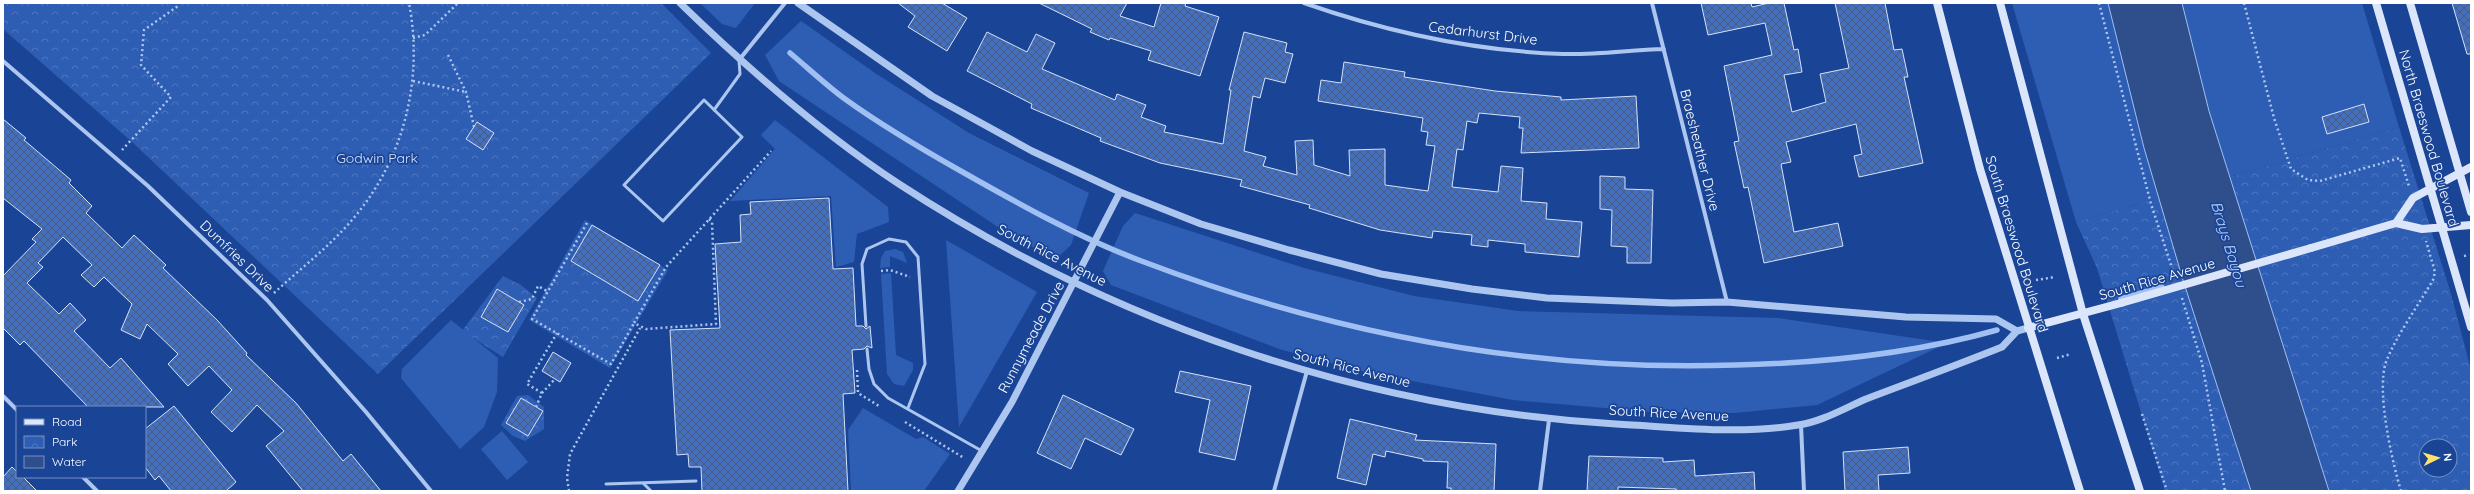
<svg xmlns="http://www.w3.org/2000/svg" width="2474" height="494" viewBox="0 0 2474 494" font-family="Quicksand,sans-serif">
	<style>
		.green { fill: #2e5eb4 }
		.park { fill: url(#park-crowns); fill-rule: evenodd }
		.water { fill: #2f4f8c; stroke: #a0bff2 }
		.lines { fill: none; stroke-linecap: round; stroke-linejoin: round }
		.stream { stroke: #a0bff2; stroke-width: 5.5 }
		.building { fill: url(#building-cross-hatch); stroke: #d4e2fb }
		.path { stroke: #adc6f0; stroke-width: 2.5; stroke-dasharray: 2 3; stroke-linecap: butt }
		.service { stroke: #adc6f0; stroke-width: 3 }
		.minor { stroke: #adc6f0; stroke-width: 4 }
		.tertiary { stroke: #adc6f0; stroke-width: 7 }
		.secondary { stroke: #dbe6fb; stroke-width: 8 }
		.secondary-bridge { stroke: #dbe6fb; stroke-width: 8 }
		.labels { text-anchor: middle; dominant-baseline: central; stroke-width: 3.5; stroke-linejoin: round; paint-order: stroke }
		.street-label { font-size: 14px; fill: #fff; stroke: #1a4597 }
		.park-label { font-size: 14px; fill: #d4e2fb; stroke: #1a4597 }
		.water-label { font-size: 15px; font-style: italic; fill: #bad0f7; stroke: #1a4597 }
	</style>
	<defs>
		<pattern id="park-crowns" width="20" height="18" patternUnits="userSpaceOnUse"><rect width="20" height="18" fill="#2e5eb4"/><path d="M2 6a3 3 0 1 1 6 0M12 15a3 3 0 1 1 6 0" fill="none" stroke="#4d76bf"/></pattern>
		<pattern id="building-cross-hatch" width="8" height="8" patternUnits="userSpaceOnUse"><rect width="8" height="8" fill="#436fbe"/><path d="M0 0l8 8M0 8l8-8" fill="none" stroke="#485c7f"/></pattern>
	</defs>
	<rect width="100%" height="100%" fill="#1a4597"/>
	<!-- green -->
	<path class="green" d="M700 3H755L736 28 722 24Z
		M2012 3H2362L2399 127 2076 222Z
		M801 21 875 73 969 133 1089 193 1071 245 1056 259 1010 235 779 81 765 55Z
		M775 120 888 207 889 222 857 234 854 262 836 267 831 196 730 201 775 149 761 135Z
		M1135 213 1304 268 1414 296 1518 311 1778 318 1947 343 1817 405 1735 413 1651 412 1513 400 1365 372 1279 349 1111 285 1103 271 1123 226Z
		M946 240 1037 292 959 427Z
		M895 249 903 252 907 263 890 256V267L880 268 881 258 885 251Z
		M891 273 896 355 913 363V370L904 386 894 384 887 374 881 274Z
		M451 320 498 358 497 392 484 427 460 449 401 378 402 369Z
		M863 408 916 439 923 437 950 454 924 491H851L848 430Z
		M502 431 528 462 507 480 481 449Z"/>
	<!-- park -->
	<path class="park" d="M3 3H661L711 53 378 374 131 141 3 29Z
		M2399 127 2451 294 2471 370V491H2165L2097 268 2076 222ZM2426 446H2450V470H2426Z
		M585 220 668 270 610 368 529 320Z
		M503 276 521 285 537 298 503 357 462 331Z
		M528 395 544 407V429L525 441 513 436 501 425 517 396Z"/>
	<!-- water -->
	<path class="water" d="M2108 3H2182L2209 111 2329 491H2251L2183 280 2144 148Z"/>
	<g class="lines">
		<!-- stream -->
		<path class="stream" d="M790 53C808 68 826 85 845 99 881 125 920 148 959 170 1019 204 1079 238 1144 262 1334 334 1533 372 1736 365 1824 363 1912 354 1997 330
			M2121 299 2162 287"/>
	</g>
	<!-- building -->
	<path class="building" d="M898 3H942L967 18 947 51 908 27 915 16Z
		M1039 3H1127L1120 16 1154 27 1161 3H1186L1185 6 1219 17 1200 76 1148 60 1151 51 1110 38 1109 40 1090 32 1092 29Z
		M1701 3H1751L1752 7 1769 3H1784L1794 50 1798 49 1802 72 1784 75 1792 112 1826 102 1820 74 1849 68 1835 3H1885L1894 50 1902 49 1908 77H1904L1923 163 1859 177 1854 156 1862 154 1856 124 1786 142 1791 162 1781 164 1794 232 1838 223 1843 246 1764 263 1748 187 1744 188 1734 142 1739 141 1724 66 1772 55 1765 23 1708 35Z
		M2452 3H2471V54H2467Z
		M987 32 1027 52 1036 34 1055 43 1042 69 1115 100 1117 94 1146 105 1141 117 1166 126 1164 132 1223 144 1231 90H1229L1244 32 1287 43 1285 52 1293 54 1285 83 1265 78 1260 98 1253 96 1244 151 1266 157 1263 166 1297 175 1295 141 1313 140 1314 165 1350 176 1349 150 1385 149V185L1428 191 1435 146 1426 145 1428 132 1421 131 1423 118 1318 101 1321 80 1341 83 1344 62 1405 72 1404 77 1495 91 1561 97V100L1636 96 1639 148 1521 153 1523 128H1519L1520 117 1479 113 1477 123 1467 121 1463 150 1457 149 1452 187 1498 192 1501 166 1523 168 1521 201 1547 203 1546 219 1582 222 1579 257 1525 252V244L1488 240V247L1471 245 1472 235 1433 231 1432 238 1380 230 1309 208 1310 205 1240 186 1242 180 1160 163 1100 141 1101 138 1031 108 1032 104 967 71Z
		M2364 104 2369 122 2327 134 2322 117Z
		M3 119 26 138 24 140 71 180 69 183 92 206 86 213 122 248 134 235 166 265 163 268 217 320 247 353 246 355 296 403 343 461 351 454 381 491H303L266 446 284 431 257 405 232 432 211 412 232 390 209 366 188 386 168 364 178 354 147 324 140 339 121 330 132 304 104 277 94 287 81 275 92 265 63 237 38 263 43 267 27 283 59 314 70 303 86 320 74 331 110 368 121 358 164 407H88L24 341 20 345 3 328V276L36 242 32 239 42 229 3 198Z
		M477 122 494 133 483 150 466 139Z
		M1600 176 1625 177V189L1653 190 1651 263H1627V247L1611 246 1612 210 1600 209Z
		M829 198 833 269 853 268 856 326H863L866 329 870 326 872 348 867 346 864 349 852 350 855 393 843 394 848 491H702L701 467H689L688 454 677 455 670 330 720 328 715 244 741 242 740 215 751 214 750 202Z
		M592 225 660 265 638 301 571 261Z
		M497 289 524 305 508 332 481 317Z
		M553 352 571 363 560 382 542 371Z
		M1180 371 1251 386 1235 460 1199 452 1210 400 1175 392Z
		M1063 395 1134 429 1121 455 1085 438 1071 469 1037 453Z
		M521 398 543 411 528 436 506 423Z
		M174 406 236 482 226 491H171L159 476 155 480 145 467V429Z
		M1350 419 1417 435 1415 440 1496 444 1494 491H1451V488H1447L1448 462 1423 461V459L1386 451 1385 457 1373 454 1366 485 1337 478Z
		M1908 447 1910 473 1878 475 1879 491H1845L1843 452Z
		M1589 456 1663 458V462L1694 460 1695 476 1754 472 1755 491H1677L1676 489 1618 487V491H1587Z
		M12 467 17 472V477H23L37 491H3V477Z"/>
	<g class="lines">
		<!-- path -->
		<path class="path" d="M2099 3 2151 204 2174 274
			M2244 3 2274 118 2291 169 2308 180 2320 181 2400 158 2409 186
			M413 38 425 35 458 3
			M448 55 466 92 474 127
			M413 81 466 92
			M122 150 171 97 141 65 144 30 178 6
			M709 219 712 222 716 324 646 329 634 323 666 267 771 151
			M587 223 532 319 611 364 634 323
			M2464 256 2469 255
			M881 271 890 270 910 277
			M2036 280 2055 277
			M274 293C300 269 329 247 352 220 403 161 424 81 409 3
			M2182 298 2202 363 2225 491
			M519 302 532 299 538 286 547 291
			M2057 358 2071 354
			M857 370 858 393 879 406
			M542 393 527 384 557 333
			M536 407 542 393 555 379
			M2142 414 2167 491
			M905 422 964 458
			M569 491 567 478 570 454 640 328
			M2401 491C2392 461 2376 391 2386 362 2395 338 2419 304 2433 280L2435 272 2426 241"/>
		<!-- service -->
		<path class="service" d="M704 100 742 137 663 221 624 185Z
			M714 110 740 74 739 60
			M866 326 862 264 867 249 889 239 906 242 918 257 925 364 908 408
			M867 349 869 369 874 384 888 398 982 451
			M643 483 651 491
			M606 484 696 481"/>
		<!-- minor -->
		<path class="minor" d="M1304 3C1387 32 1475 51 1563 54 1596 55 1630 50 1664 49
			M1652 3 1727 302
			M739 60 785 3
			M3 61 148 186 267 300 366 412 431 491
			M3 396 17 410
			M1801 425 1804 491
			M83 477 97 491
			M1274 491 1307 371
			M1540 491 1549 420"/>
		<!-- tertiary -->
		<path class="tertiary" d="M680 3C748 69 820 132 899 184 1112 323 1362 409 1616 424 1676 427 1738 435 1798 425 1821 422 1845 408 1866 399 1911 382 1957 365 2002 347L2017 331 2028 328
			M798 3 932 96 1032 151 1120 192 1201 224 1289 250 1381 274 1472 289 1547 298 1672 303 1727 302 1906 317 1996 319 2017 331
			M958 491 1012 402 1120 192"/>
		<!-- secondary -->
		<path class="secondary" d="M1937 3 1980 169 2080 491
			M2000 3 2083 314 2140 491
			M2376 3 2471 327
			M2410 3 2471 212
			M2396 223 2413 198 2471 167
			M2311 248 2396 223 2422 229 2471 225
			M2028 328 2121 303"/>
		<!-- secondary-bridge -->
		<path class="secondary-bridge" d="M2121 303 2311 248"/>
	</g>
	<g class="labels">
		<!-- street labels -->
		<g class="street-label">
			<text transform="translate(1483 33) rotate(7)">Cedarhurst Drive</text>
			<text transform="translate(2429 138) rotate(74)">North Braeswood Boulevard</text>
			<text transform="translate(1700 150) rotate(76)">Braesheather Drive</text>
			<text transform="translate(2017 244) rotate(73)">South Braeswood Boulevard</text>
			<text transform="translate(1052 255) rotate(27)">South Rice Avenue</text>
			<text transform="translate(237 256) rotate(44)">Dumfries Drive</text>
			<text transform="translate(2157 279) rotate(-16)">South Rice Avenue</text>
			<text transform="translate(1031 337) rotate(-62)">Runnymeade Drive</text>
			<text transform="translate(1352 368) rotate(14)">South Rice Avenue</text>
			<text transform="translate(1669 413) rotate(3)">South Rice Avenue</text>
		</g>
		<!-- park labels -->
		<g class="park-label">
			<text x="377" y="158">Godwin Park</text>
		</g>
		<!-- water labels -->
		<g class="water-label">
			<text transform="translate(2229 244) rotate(73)">Brays Bayou</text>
		</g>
	</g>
	<!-- border -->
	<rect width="2474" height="494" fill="none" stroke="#ffffff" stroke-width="8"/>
	<!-- legend -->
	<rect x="16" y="406" width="130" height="72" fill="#1a4597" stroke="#768fc1"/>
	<rect x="24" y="419" width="20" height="6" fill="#dbe6fb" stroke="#768fc1"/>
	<text x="52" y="426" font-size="12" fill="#ffffff">Road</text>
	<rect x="24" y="436" width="20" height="12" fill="url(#park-crowns)" stroke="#768fc1"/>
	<text x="52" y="446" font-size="12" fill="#ffffff">Park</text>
	<rect x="24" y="456" width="20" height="12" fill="#2f4f8c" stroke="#768fc1"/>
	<text x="52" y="466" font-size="12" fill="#ffffff">Water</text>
	<!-- north arrow -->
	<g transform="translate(2438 458) rotate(85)"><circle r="19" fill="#1a4597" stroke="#768fc1"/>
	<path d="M0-3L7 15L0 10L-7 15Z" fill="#ffe26d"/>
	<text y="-6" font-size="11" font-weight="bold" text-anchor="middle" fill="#ffffff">N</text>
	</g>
</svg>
